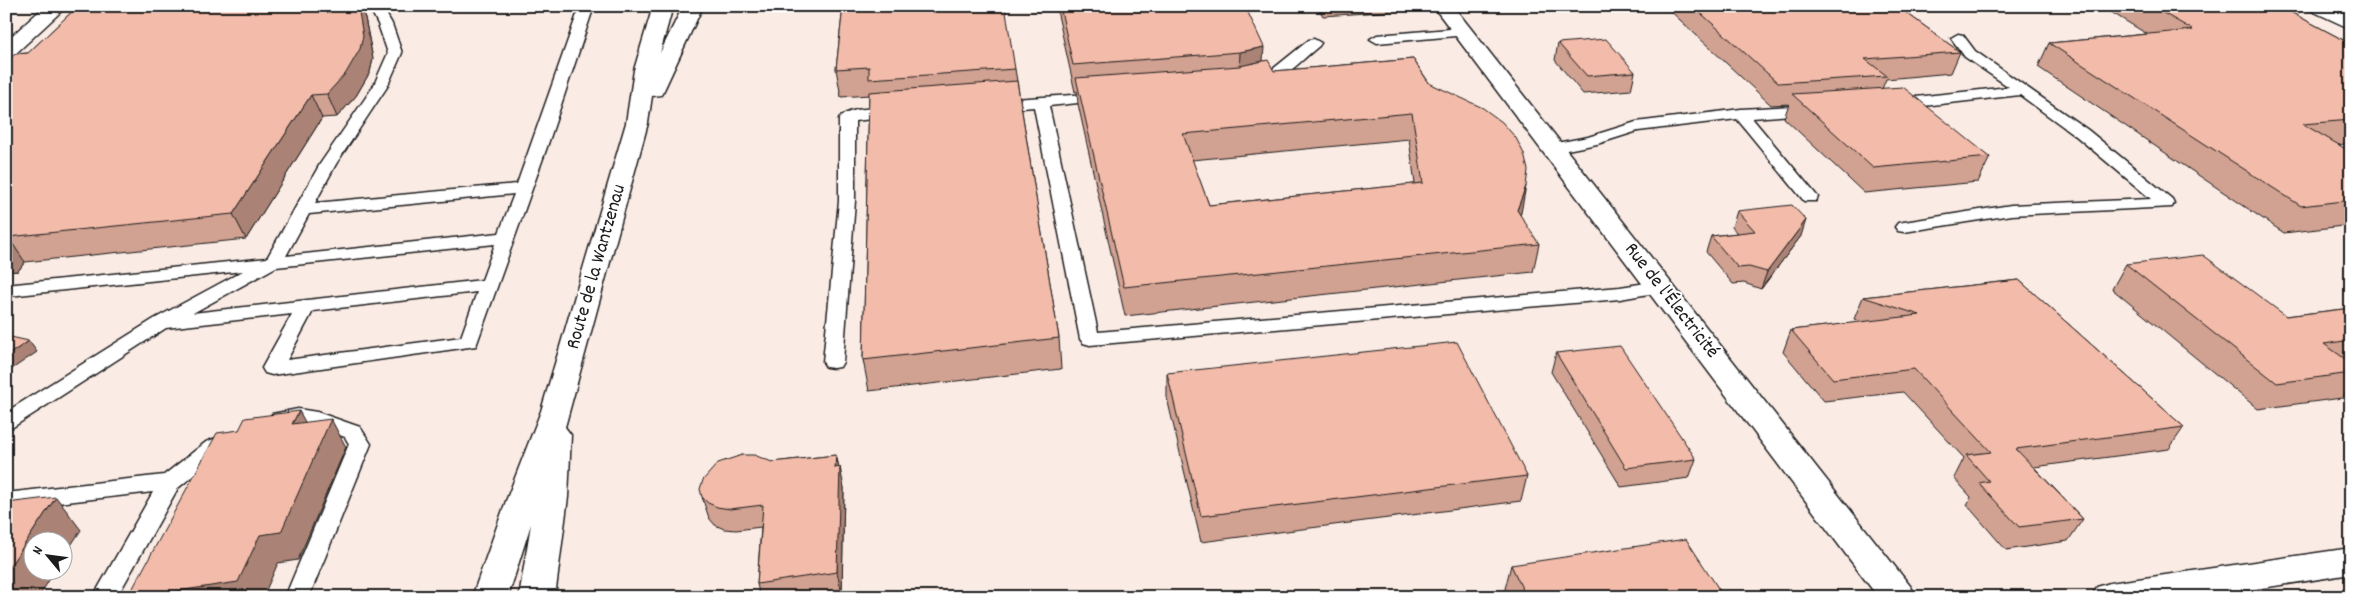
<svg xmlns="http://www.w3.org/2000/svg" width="2357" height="603" viewBox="0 0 2357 603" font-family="Dekko,sans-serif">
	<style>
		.built { fill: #fbebe5; fill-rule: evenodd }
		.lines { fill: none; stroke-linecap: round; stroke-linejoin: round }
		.lane-casing { stroke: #1c1c1c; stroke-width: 3 }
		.street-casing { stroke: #1c1c1c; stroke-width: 3 }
		.secondary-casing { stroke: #1c1c1c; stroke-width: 3 }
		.lane { fill: #fff; fill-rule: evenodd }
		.street { fill: #fff; fill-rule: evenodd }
		.secondary { fill: #fff; fill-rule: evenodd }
		.wall { fill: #d1a191; stroke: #1c1c1c; fill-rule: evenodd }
		.shaded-wall { fill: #aa8376; stroke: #1c1c1c }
		.building { fill: #f3bba9; stroke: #1c1c1c; fill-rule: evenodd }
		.labels { text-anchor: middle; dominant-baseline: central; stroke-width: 4; stroke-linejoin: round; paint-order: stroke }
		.street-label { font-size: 20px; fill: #1c1c1c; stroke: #fff }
	</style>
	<rect width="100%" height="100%" fill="#fff"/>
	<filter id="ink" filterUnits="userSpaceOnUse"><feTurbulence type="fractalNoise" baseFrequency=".02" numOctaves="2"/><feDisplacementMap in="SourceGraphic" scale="10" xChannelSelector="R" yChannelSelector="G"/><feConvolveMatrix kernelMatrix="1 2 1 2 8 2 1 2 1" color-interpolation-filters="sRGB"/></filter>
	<g filter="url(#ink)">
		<!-- built -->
		<path class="built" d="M6 6H2351V597H6ZM32 540H62V570H32Z"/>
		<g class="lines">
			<!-- lane casing -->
			<g class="lane-casing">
				<path id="lane" d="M369 6H382L392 24 402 53 387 87 336 164 315 203 517 184 580 6H594L547 147 476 346 272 375 265 373 262 368 292 314 166 328 13 427 6 429V412L154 319 243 271 9 296 6 295V285L267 258 320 164 373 87 388 53 378 24ZM514 194 499 233 286 256 309 214ZM495 244 482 280 193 313 276 267ZM477 292 461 337 287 360 313 311Z
					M1462 28 1467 29 1469 32 1467 35 1377 43 1370 39 1377 35Z
					M1958 34 1963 35 1975 51 2088 130 2172 199 2174 203 2172 207 2011 215 1904 232 1898 231 1895 227 1898 223 1904 222 2011 205 2151 199 2076 136 2020 95 1897 109 1892 107 1889 104 1892 101 1897 99 2009 87 1965 57 1951 38Z
					M1314 39 1321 43 1319 46C1302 59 1276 90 1253 84L1251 81 1253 78 1268 73 1309 40Z
					M1102 93 1107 94 1109 97 1107 100 1049 106 1098 332 1620 287 1659 281 1666 283 1668 287 1666 291 1620 299 1090 345 1083 343 1080 339 1034 107 997 110 989 105 997 100Z
					M1812 105 1817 107 1820 110 1817 113 1752 118 1818 197 1816 201H1804L1737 119 1638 131 1597 144 1552 153 1546 151 1544 148 1546 145 1588 137 1636 122 1741 109Z
					M892 108 900 113 897 116 855 121V201L843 362 840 367 833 368 826 367 823 362 839 201V119C849 106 878 109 892 108Z
					M298 409 317 412 360 427 371 444 309 597H285L349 444 345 437C330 432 315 425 299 424 289 423 281 427 272 424L269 419 272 414Z
					M226 434 234 436 237 441 234 446 222 452 178 488 117 597H93L153 492 6 509V493L164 475 206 442Z"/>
			</g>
			<!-- street casing -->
			<g class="street-casing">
				<path id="street" d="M45 6H67L13 56 6 58V41Z
					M1433 6H1453L1911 587 1916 597H1878Z
					M2307 6H2333L2351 15V29L2310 10Z
					M2351 548V574L2204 597H2092L2097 587 2110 583Z"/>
			</g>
			<!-- secondary casing -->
			<g class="secondary-casing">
				<path id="secondary" d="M653 6H673L660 53 683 6H703L664 90 661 95 652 96 648 123 565 427 571 435 568 497 555 597H519L531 524 508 597H472L506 501 541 411 626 123 634 70Z"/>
			</g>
			<!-- lane -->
			<use href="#lane" class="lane"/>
			<!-- street -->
			<use href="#street" class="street"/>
			<!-- secondary -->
			<use href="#secondary" class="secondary"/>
		</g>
		<!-- wall -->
		<path class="wall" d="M78 6H360L365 18 373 59 370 72 356 96 337 117 322 118 246 239 25 262 18 271 6 272 15 54 28 53Z
			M843 6 1015 69 1017 81 1059 338 1061 369 869 391 863 360 869 95 841 97 836 69Z
			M1056 6H1245L1263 61 1274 71 1413 59 1539 244 1533 272 1125 316 1078 104 1077 91 1075 92ZM1409 139 1415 184 1209 205 1192 160Z
			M1317 6H1394V11L1323 16Z
			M1665 6H1897L1960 52 1951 73 1886 79 1882 89 1990 157 1978 182 1864 193 1784 118 1789 104 1771 105Z
			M2101 6H2279L2351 44V143L2338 145 2351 152V225L2284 233 2038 67 2049 43 2147 34Z
			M1558 43 1635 72 1631 90 1583 94 1555 60Z
			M1737 211 1801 236 1761 289 1744 283 1733 284 1706 252 1711 236 1737 233 1732 227Z
			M2126 264 2286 316 2351 308V386L2342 398 2258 409 2112 289Z
			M2019 280 2184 427 2169 449 2034 467 2083 519 2068 541 2006 550 1967 505 1971 497 1954 478 1964 458 1903 392 1824 401 1783 352 1791 330 1863 322 1854 319 1863 297Z
			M1556 353 1696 459 1689 478 1621 487 1551 372Z
			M1167 373 1527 476 1521 501 1201 542 1167 398Z
			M836 455 844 488 842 593 819 597H760L757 584 761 527 736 530 724 529 715 525 709 518 702 497 772 462Z
			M1511 565 1724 597H1506L1504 593Z"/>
		<!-- shaded-wall -->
		<path class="shaded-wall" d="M358 6H360L365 18 373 59 370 72 356 96 337 117 327 94Z
			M1264 47 1262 74 1239 79 1240 52Z
			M311 95 322 118 246 239 233 214Z
			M1526 186 1521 213 1511 238 1517 210Z
			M1806 220 1801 236 1761 289 1767 272Z
			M8 237 25 262 18 271 6 272V239Z
			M29 341 37 352 6 373V356Z
			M299 411 314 438 292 424Z
			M331 419 346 447 298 560 278 563 263 597H137L260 535Z
			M836 455 840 472V467L844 488 842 593 837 572 835 468Z
			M56 497 81 530 62 559V540H32V570H55L39 597H6V572Z"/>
		<!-- building -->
		<path class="building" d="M78 6H358L363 36 360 49 346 73 327 94 311 95 233 214 8 237 6 239V62L15 54 28 53Z
			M843 6H1005L1015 69 869 79V67L836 69Z
			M1060 6H1245L1264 47 1240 52 1073 65Z
			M1693 6H1897L1960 52 1865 59 1887 76 1778 83Z
			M2151 6H2279L2351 44V120L2303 124 2351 152V200L2301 206 2049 43 2193 30Z
			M1606 39 1635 72 1587 76 1558 43Z
			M1413 59 1429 83 1483 108 1502 122 1516 138 1524 154 1528 170 1526 186 1517 210 1539 244 1124 287 1076 78 1240 66 1268 60 1274 71ZM1412 113 1423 183 1209 205 1183 134Z
			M1017 81 1059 338 863 360 869 92Z
			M1903 87 1990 157 1873 168 1792 94Z
			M1792 205 1806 220 1767 272 1749 267 1738 268 1711 236 1755 231 1737 211Z
			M2203 255 2286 316 2351 308V340L2324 344 2351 363V373L2277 383 2126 264Z
			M2019 280 2184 427 2016 449 2083 519 2019 527 1979 483 1989 481 1966 455 1991 452 1914 369 1833 379 1791 330 1920 315 1863 297Z
			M6 336 29 341 6 356Z
			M1457 342 1527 476 1201 516 1167 373Z
			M1620 346 1696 459 1626 468 1556 353Z
			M299 411 292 424 331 419 281 532 260 535 238 582 137 597H128L217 433 239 430 245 418Z
			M742 455H754L772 462 836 455 835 468 840 467 837 572 757 584 763 505 730 509 717 507 708 503 702 497 700 489 703 480 718 463Z
			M56 497 6 572V503Z
			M1686 539 1724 597H1526L1511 565Z"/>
	</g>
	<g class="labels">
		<!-- street labels -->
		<g class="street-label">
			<text transform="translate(597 267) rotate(-74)">Route de la Wantzenau</text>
			<text transform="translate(1671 301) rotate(52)">Rue de l'Électricité</text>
		</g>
	</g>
	<!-- margin -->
	<rect width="2357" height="603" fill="none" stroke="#fff" stroke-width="25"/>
	<rect x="12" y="12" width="2332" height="578" fill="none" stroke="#1c1c1c" stroke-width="2" filter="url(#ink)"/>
	<!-- north arrow -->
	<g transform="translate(48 556) rotate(299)"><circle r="24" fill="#ffffff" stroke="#a4a4a4"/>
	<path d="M0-4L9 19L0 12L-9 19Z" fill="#1c1c1c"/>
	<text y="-8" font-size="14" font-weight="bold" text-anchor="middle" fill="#1c1c1c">N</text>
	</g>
</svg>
